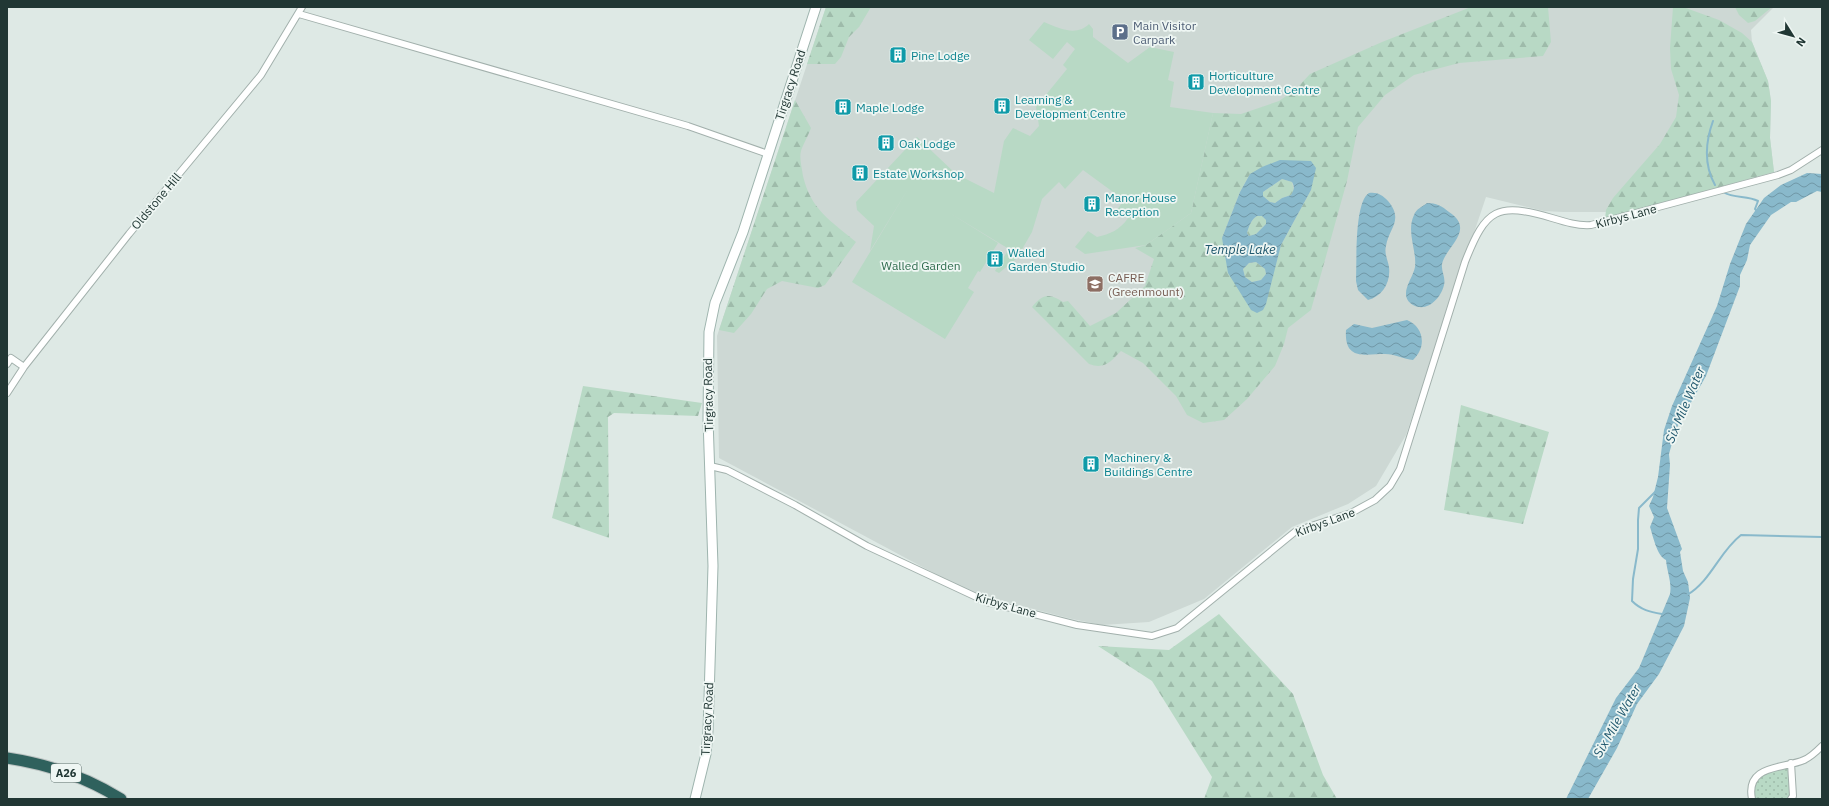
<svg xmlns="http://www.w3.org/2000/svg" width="1829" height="806" viewBox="0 0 1829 806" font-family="'IBM Plex Sans',sans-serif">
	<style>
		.built { fill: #cdd8d4 }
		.grass { fill: url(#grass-dots) }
		.forest { fill: url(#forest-firs); fill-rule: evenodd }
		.garden { fill: #b8d9c5 }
		.water { fill: url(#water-waves); fill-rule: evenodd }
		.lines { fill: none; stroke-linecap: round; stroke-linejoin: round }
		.stream { stroke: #89b9cb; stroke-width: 2 }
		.street-casing { stroke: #a2b0ac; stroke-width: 8 }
		.secondary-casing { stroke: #9eb4ae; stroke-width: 11 }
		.highway-casing { stroke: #bcc3c2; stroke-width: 13 }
		.street { stroke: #fff; stroke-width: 6 }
		.secondary { stroke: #fff; stroke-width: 9 }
		.highway { stroke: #2f615d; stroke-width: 11 }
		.labels { text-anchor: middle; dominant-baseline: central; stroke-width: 3.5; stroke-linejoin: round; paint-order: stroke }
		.shield { fill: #eef6f3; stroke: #5e706d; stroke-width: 1 }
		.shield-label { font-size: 11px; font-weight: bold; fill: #213734 }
		.service-label { font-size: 12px; fill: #4e5e75; stroke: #eef6f3; text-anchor: start }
		.culture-label { font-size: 12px; fill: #0d838f; stroke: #eef6f3; text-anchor: start }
		.street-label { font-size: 12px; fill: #213734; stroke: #eef6f3 }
		.park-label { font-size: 12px; fill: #2e6b4d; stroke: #eef6f3 }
		.education-label { font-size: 12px; fill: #785e54; stroke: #eef6f3; text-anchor: start }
		.water-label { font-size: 13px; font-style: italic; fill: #20586e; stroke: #eef6f3 }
	</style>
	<defs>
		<pattern id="grass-dots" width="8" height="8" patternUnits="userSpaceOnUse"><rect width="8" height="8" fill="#b8d9c5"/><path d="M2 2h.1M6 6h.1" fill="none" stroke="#9ebbaa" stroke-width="1.8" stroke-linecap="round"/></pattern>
		<pattern id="forest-firs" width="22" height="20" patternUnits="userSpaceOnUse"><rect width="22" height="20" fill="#b8d9c5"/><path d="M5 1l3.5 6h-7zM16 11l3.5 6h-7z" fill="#9ebbaa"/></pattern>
		<pattern id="water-waves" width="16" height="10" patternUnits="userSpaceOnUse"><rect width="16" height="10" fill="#89b9cb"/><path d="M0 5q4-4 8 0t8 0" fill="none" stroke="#7097a6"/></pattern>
	</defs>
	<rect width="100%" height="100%" fill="#dee9e5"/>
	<!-- built -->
	<path class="built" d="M826 7H1774L1751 30 1752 42 1768 81 1771 101 1770 138 1774 172 1605 212H1563L1544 211 1486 197 1406 435 1376 486 1348 504 1292 527 1204 599 1149 622 1102 625 1072 619 971 593 719 458 717 336Z"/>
	<!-- grass -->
	<path class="grass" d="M1789 766 1792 796 1790 799H1754V784L1763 774Z"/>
	<!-- forest -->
	<path class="forest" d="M826 7H871L859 27 849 37 841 57 835 64H807Z
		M1471 7H1548L1551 42 1543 56 1459 63 1414 75 1385 95 1358 127 1347 181 1311 310 1288 328 1284 344 1275 366 1247 399 1224 420 1203 423 1187 415 1176 396 1143 363 1121 351C1111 361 1105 370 1089 364L1032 307C1043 294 1048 293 1063 302L1068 301 1090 326 1116 313 1145 286 1154 259 1135 248 1146 245 1191 213 1213 113 1241 114 1279 101 1295 90 1310 74 1382 42ZM1296 161H1311V190L1281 245 1275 267 1247 303 1222 238 1240 192 1250 174Z
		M1673 7H1683L1719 20 1742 33 1752 42 1768 81 1771 101 1770 138 1774 172 1605 219 1606 210 1613 198 1660 144 1676 117 1679 95 1671 69 1670 48Z
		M1735 7H1772L1755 21 1748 23 1739 15Z
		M795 100 811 128C809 134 802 147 801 151 799 158 802 168 803 176 811 210 830 220 856 242L825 285 818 288 782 281 767 289 751 314 734 333 719 330Z
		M1282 179 1292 182 1294 191 1291 195 1282 198 1275 203 1270 202 1263 196V192Z
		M1257 216H1262L1266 220V224L1256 234 1249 236 1247 233C1249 226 1251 220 1257 216Z
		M1256 262 1265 269 1266 274 1261 280 1252 282 1245 277 1243 269 1249 263Z
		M583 386 702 403 698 416 614 413 608 417 609 538 552 518Z
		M1461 405 1549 432 1523 524 1444 510Z
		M1219 614 1293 694 1323 775 1337 799H1204L1212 777 1152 681 1098 646 1169 650Z"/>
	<!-- garden -->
	<path class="garden" d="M1044 22C1059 28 1076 37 1089 24L1093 29V37L1128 63 1150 47 1174 52 1168 80 1174 82 1170 107 1213 113 1191 213 1146 245 1085 254 1075 247 1088 231 1097 237C1110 234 1120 230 1128 218L1117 210 1124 200 1083 170 1065 189 1059 182 1042 199 1032 232 1021 251 1016 259 999 273 995 271 1009 249 948 212 998 243 980 272 978 271 968 288 974 292 945 339 852 282 908 189 870 251 874 226 857 210 856 202 917 137 956 174 994 193 1004 141 1013 128 1030 136 1039 126 1036 107 1067 69 1063 65 1075 49 1067 42 1053 59 1029 40Z"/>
	<!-- water -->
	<path class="water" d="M1280 160 1311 161 1316 168 1311 190 1281 245 1266 304 1263 310 1257 313 1251 310 1228 273 1222 238 1240 192 1250 174 1262 167ZM1282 179 1292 182C1295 187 1294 190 1291 195L1282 198 1275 203 1270 202 1263 196V192ZM1257 216H1262L1266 220V224L1256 234 1249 236 1247 233C1249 226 1251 220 1257 216ZM1256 262 1265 269 1266 274 1261 280 1252 282 1245 277 1243 269 1249 263Z
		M1807 173 1822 174V192L1817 191 1796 202H1791L1771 215 1750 245 1747 260 1740 275V286L1706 376 1676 429 1669 454 1670 465 1667 508 1682 549 1680 552 1683 571 1688 582 1690 598 1684 626 1659 674 1637 704 1617 748 1588 799H1566L1616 698 1639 668 1670 594C1672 582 1667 572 1666 560 1657 556 1653 536 1650 527L1654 517 1649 506 1653 497 1658 477 1664 430 1672 406 1717 306 1730 264 1746 224 1764 198 1781 185Z
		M1369 193C1378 192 1382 195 1388 201 1404 220 1389 228 1386 246 1384 254 1388 260 1389 267 1391 283 1382 296 1368 300L1358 290 1356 281C1357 263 1354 202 1369 193Z
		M1427 203C1436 203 1442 206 1449 212 1476 230 1446 246 1442 264 1441 271 1446 278 1444 285 1441 298 1427 313 1413 305 1397 295 1413 279 1415 267 1417 250 1406 232 1414 215 1416 209 1422 207 1427 203Z
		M1407 320C1424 327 1427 347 1413 360 1404 359 1395 354 1385 354 1365 354 1344 361 1346 330L1354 324 1372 328Z"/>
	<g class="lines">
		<!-- stream -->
		<path class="stream" d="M1713 121C1705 143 1704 165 1715 185
			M1723 192C1735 199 1747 195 1758 201L1755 209 1757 211
			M1656 491 1639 508 1638 520V549L1633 579 1632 601C1641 610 1650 612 1662 614
			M1687 595C1711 581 1719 552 1741 535L1822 537"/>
		<!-- street casing -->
		<g class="street-casing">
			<path id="street" d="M299 14 688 126 768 154
				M7 364 11 358 24 367
				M7 393 24 367 129 234 261 75 302 7
				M710 466 727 470 795 505 867 546 987 602 1077 625 1152 636 1177 628 1296 531 1351 513 1375 500 1390 486 1400 469 1465 262C1486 208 1497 202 1552 218 1565 222 1578 226 1591 225L1778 175 1791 170 1822 150
				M1791 763 1793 796 1791 799
				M1752 799C1745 764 1784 769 1804 760 1811 757 1817 751 1822 746"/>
		</g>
		<!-- secondary casing -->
		<g class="secondary-casing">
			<path id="secondary" d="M695 799 706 754 708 731 713 566 708 419 709 332 715 303 743 232 816 7"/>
		</g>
		<!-- highway casing -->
		<g class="highway-casing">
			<path id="highway" d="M7 758C47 764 86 777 121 799"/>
		</g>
		<!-- street -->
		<use href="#street" class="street"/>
		<!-- secondary -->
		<use href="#secondary" class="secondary"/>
		<!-- highway -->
		<use href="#highway" class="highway"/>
	</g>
	<!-- icons -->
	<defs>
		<g id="parking-square" transform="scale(0.9)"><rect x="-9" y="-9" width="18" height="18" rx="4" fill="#5c6f8a" stroke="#eef6f3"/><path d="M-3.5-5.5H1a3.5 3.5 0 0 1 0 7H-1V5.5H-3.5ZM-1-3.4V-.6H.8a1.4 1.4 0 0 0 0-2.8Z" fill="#fff"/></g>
		<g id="building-square" transform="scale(0.9)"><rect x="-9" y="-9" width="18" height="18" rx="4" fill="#0f9aa8" stroke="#eef6f3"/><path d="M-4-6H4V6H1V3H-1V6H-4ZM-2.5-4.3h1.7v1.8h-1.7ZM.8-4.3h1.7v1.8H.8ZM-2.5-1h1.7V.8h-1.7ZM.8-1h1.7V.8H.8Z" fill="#fff"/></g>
		<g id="university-square" transform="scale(0.9)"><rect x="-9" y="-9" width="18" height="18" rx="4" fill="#8d6e63" stroke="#eef6f3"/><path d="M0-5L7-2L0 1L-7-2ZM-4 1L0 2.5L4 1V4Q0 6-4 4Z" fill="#fff"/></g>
	</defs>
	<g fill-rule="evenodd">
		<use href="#parking-square" x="1120" y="32"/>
		<use href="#building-square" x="898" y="55"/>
		<use href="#building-square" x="1196" y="82"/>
		<use href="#building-square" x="1002" y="106"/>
		<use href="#building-square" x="843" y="107"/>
		<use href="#building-square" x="886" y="143"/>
		<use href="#building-square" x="860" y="173"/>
		<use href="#building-square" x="1092" y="204"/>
		<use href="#building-square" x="995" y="259"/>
		<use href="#university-square" x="1095" y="284"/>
		<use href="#building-square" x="1091" y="464"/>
	</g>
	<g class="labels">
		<!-- shield labels -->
		<rect class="shield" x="51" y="764" width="30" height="18" rx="3"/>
		<g class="shield-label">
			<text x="66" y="773">A26</text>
		</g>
		<!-- service labels -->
		<g class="service-label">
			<text x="1133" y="25">Main Visitor<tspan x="1133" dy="14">Carpark</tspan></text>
		</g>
		<!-- culture labels -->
		<g class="culture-label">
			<text x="911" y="55">Pine Lodge</text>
			<text x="1209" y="75">Horticulture<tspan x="1209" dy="14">Development Centre</tspan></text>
			<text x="1015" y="99">Learning &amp;<tspan x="1015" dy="14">Development Centre</tspan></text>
			<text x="856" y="107">Maple Lodge</text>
			<text x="899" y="143">Oak Lodge</text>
			<text x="873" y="173">Estate Workshop</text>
			<text x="1105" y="197">Manor House<tspan x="1105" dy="14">Reception</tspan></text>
			<text x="1008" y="252">Walled<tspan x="1008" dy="14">Garden Studio</tspan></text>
			<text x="1104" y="457">Machinery &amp;<tspan x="1104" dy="14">Buildings Centre</tspan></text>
		</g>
		<!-- street labels -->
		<g class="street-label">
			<text transform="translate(790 85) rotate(-72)">Tirgracy Road</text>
			<text transform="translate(156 201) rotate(-50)">Oldstone Hill</text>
			<text transform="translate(1626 216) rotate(-15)">Kirbys Lane</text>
			<text transform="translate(708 395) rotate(-91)">Tirgracy Road</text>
			<text transform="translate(1325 522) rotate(-20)">Kirbys Lane</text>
			<text transform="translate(1006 605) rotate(16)">Kirbys Lane</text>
			<text transform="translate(707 719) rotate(-87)">Tirgracy Road</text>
		</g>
		<!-- park labels -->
		<g class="park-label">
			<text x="921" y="265">Walled Garden</text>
		</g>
		<!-- education labels -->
		<g class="education-label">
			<text x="1108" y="277">CAFRE<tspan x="1108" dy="14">(Greenmount)</tspan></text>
		</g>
		<!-- water labels -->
		<g class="water-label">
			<text x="1240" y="249">Temple Lake</text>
			<text transform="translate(1685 405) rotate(-67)">Six Mile Water</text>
			<text transform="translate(1617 721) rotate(-60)">Six Mile Water</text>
		</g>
	</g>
	<!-- border -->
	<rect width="1829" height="806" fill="none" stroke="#213734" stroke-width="16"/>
	<!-- north arrow -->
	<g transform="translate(1793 36) rotate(127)" stroke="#eef6f3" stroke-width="3" paint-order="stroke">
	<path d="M0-3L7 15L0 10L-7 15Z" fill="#213734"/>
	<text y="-6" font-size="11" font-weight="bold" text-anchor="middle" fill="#213734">N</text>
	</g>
</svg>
